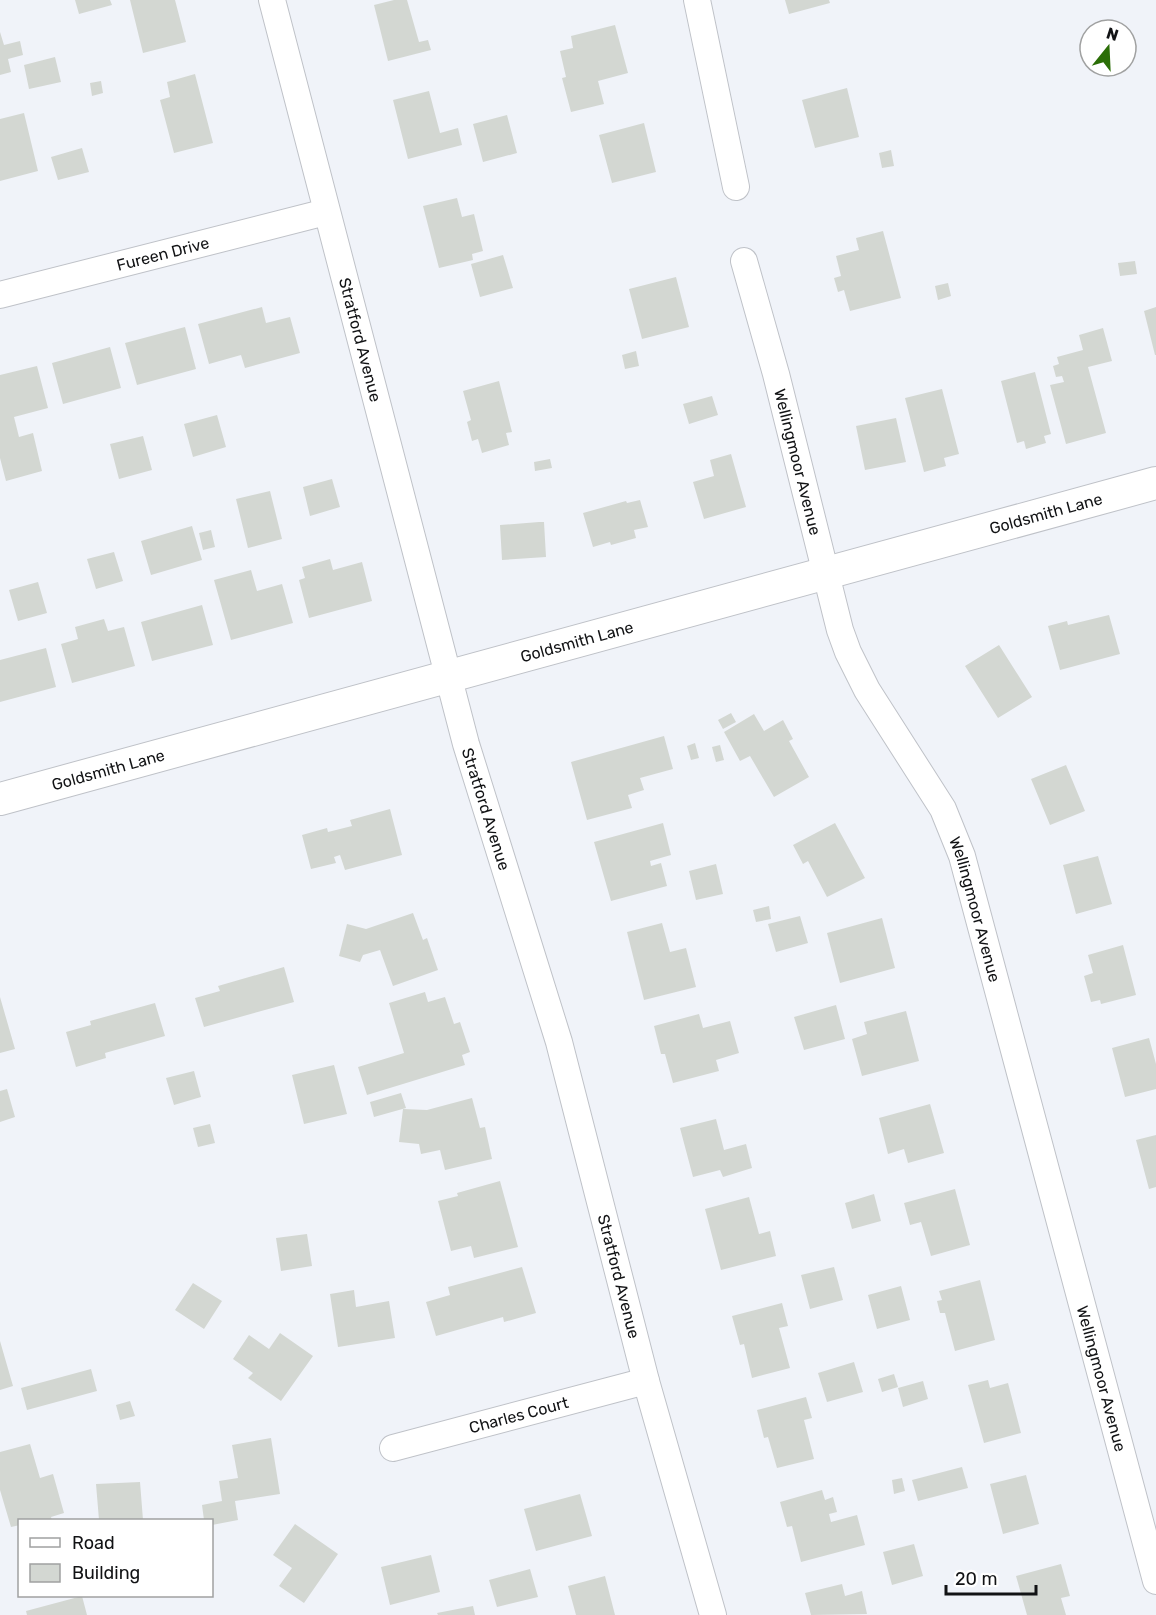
<svg xmlns="http://www.w3.org/2000/svg" width="1156" height="1615" viewBox="0 0 1156 1615" font-family="Rubik,sans-serif">
	<style>
		.building { fill: #d3d7d2 }
		.lines { fill: none; stroke-linecap: round; stroke-linejoin: round }
		.minor-casing { stroke: #bfc2c8; stroke-width: 28 }
		.tertiary-casing { stroke: #bfc2c8; stroke-width: 34 }
		.minor { stroke: #fff; stroke-width: 26 }
		.tertiary { stroke: #fff; stroke-width: 32 }
		.labels { text-anchor: middle; dominant-baseline: central; stroke-width: 5; stroke-linejoin: round; paint-order: stroke }
		.street-label { font-size: 16px; fill: #121315; stroke: #fff }
	</style>
	<rect width="100%" height="100%" fill="#f0f3f9"/>
	<!-- building -->
	<path class="building" d="M75 0H110L112 5 79 14Z
		M130 0H175L186 42 143 53Z
		M394 0H407L419 42 428 40 431 50 388 61 374 5Z
		M785 0H829L830 3 789 14Z
		M615 25 628 73 598 81 604 104 571 112 562 78 566 77 560 51 573 48 571 36Z
		M0 32 4 45 20 41 23 55 8 59 11 72 0 75Z
		M55 57 61 82 29 89 24 65Z
		M195 74 213 143 174 153 160 100 170 97 167 82Z
		M101 81 103 93 92 96 90 83Z
		M847 88 859 137 815 148 802 100Z
		M429 91 440 133 458 128 462 145 408 159 393 100Z
		M24 113 38 171 0 181V119Z
		M507 115 517 153 483 162 473 124Z
		M644 123 656 172 612 183 599 135Z
		M82 148 89 172 58 180 51 157Z
		M891 150 894 166 882 168 879 153Z
		M457 198 462 217 474 214 483 251 472 254 473 260 439 268 423 206Z
		M883 231 901 298 850 311 844 290 838 292 834 278 841 276 836 256 859 250 856 238Z
		M503 255 513 288 480 297 471 264Z
		M1135 261 1137 274 1120 276 1118 263Z
		M676 277 689 327 642 339 629 289Z
		M948 283 951 296 938 300 935 286Z
		M262 307 266 323 290 317 300 353 245 368 241 355 209 364 198 324Z
		M1156 307V355H1155L1144 311Z
		M185 327 196 369 137 385 125 343Z
		M1103 328 1112 361 1088 367 1106 433 1066 444 1050 385 1064 382 1062 376 1056 377 1053 366 1059 364 1057 357 1083 350 1079 335Z
		M110 347 121 388 63 404 52 363Z
		M636 351 639 366 625 369 622 355Z
		M37 366 48 408 14 417 19 437 33 433 42 471 6 481 0 458V375Z
		M1035 372 1051 434 1044 436 1046 443 1026 449 1024 441 1017 443 1001 381Z
		M499 381 512 432 506 433 509 445 482 453 478 439 472 441 467 422 471 420 463 391Z
		M942 389 959 454 944 458 946 466 924 472 905 398Z
		M712 396 718 415 689 424 683 404Z
		M217 415 226 447 193 457 184 424Z
		M896 418 906 462 865 470 856 426Z
		M143 436 152 470 119 479 110 444Z
		M731 454 746 507 704 519 693 482 714 476 710 460Z
		M550 459 552 468 535 471 534 462Z
		M332 479 340 507 310 516 303 487Z
		M270 491 282 539 248 548 236 499Z
		M640 500 648 527 634 530 636 538 611 545 610 542 593 547 583 513 626 501 627 503Z
		M539 522H544L546 557 502 560 500 525Z
		M192 526 202 560 151 575 141 541Z
		M211 530 215 547 203 550 199 533Z
		M114 552 123 581 96 589 87 559Z
		M330 559 333 570 362 562 372 601 309 618 299 580 305 578 302 567Z
		M251 570 257 591 282 584 293 623 231 640 214 580Z
		M38 582 47 613 18 621 9 590Z
		M202 605 213 645 152 661 141 622Z
		M1109 615 1120 654 1060 670 1048 626 1067 621 1068 625Z
		M104 619 108 631 124 627 135 666 72 683 61 644 78 639 75 627Z
		M999 645 1032 697 998 718 965 666Z
		M46 648 56 687 0 702V660Z
		M731 713 736 722 723 729 718 720Z
		M754 714 764 731 783 720 793 739 789 741 809 777 774 797 750 756 740 761 724 732Z
		M664 736 673 769 640 778 644 790 628 795 632 808 587 820 571 762Z
		M695 743 699 758 691 760 687 746Z
		M720 745 724 760 716 762 712 747Z
		M1066 765 1085 811 1050 825 1031 779Z
		M390 809 402 855 345 870 340 855 334 857 336 863 311 869 302 835 327 828 328 832 352 826 350 820Z
		M663 823 671 855 650 861 651 866 661 863 667 886 611 901 594 842Z
		M835 823 865 878 827 897 808 861 803 864 793 845Z
		M1098 856 1112 904 1076 914 1063 865Z
		M716 864 723 894 696 900 689 871Z
		M769 906 771 919 756 922 753 910Z
		M413 913 423 940 427 938 438 970 393 986 380 950 363 955 360 962 339 956 347 924 366 929Z
		M800 916 808 943 776 952 768 924Z
		M882 918 895 968 840 983 827 933Z
		M662 923 670 952 686 948 696 987 644 1000 627 932Z
		M1123 945 1136 995 1101 1004 1100 1000 1091 1002 1084 976 1093 973 1088 955Z
		M284 967 294 1002 204 1027 195 998 220 991 218 986Z
		M425 992 428 1002 445 997 454 1024 460 1022 470 1052 462 1055 465 1065 367 1095 358 1067 404 1053 389 1003Z
		M0 997 15 1049 0 1053Z
		M155 1003 165 1036 105 1053 106 1058 76 1067 66 1032 91 1025 90 1021Z
		M836 1005 845 1039 804 1050 794 1017Z
		M906 1011 919 1061 862 1076 852 1039 867 1034 864 1022Z
		M699 1014 703 1028 730 1021 739 1053 716 1060 719 1071 673 1083 665 1054H661L654 1026Z
		M1149 1038 1156 1064V1089L1125 1097 1112 1048Z
		M334 1065 347 1114 304 1124 292 1075Z
		M194 1071 201 1097 174 1105 166 1078Z
		M7 1089 15 1117 0 1122V1091Z
		M401 1093 406 1108 374 1117 370 1102Z
		M472 1098 480 1128 485 1127 492 1159 445 1170 440 1150 421 1154 419 1144 399 1142 403 1109 427 1110Z
		M930 1104 944 1153 908 1163 904 1149 888 1154 879 1118Z
		M716 1119 724 1150 746 1144 752 1168 723 1177 720 1170 693 1177 680 1128Z
		M210 1124 215 1143 198 1147 193 1128Z
		M1156 1135V1187L1149 1189 1136 1140Z
		M500 1181 518 1247 474 1258 471 1246 451 1251 438 1201 458 1196 457 1193Z
		M955 1189 970 1245 931 1256 921 1222 910 1225 904 1203Z
		M874 1194 881 1221 852 1229 845 1203Z
		M749 1197 759 1234 770 1231 776 1256 721 1270 705 1209Z
		M307 1234 312 1266 281 1271 276 1238Z
		M522 1267 536 1313 504 1322 503 1317 436 1336 426 1302 450 1295 448 1287Z
		M834 1267 843 1300 810 1309 801 1275Z
		M980 1280 995 1340 955 1351 945 1313H940L937 1301 942 1300 939 1291Z
		M193 1283 222 1301 204 1329 175 1310Z
		M901 1286 910 1320 877 1329 868 1295Z
		M354 1290 356 1307 389 1301 395 1338 338 1347 330 1294Z
		M782 1303 788 1326 779 1328 790 1368 752 1378 744 1344 740 1345 732 1316Z
		M280 1333 313 1356 281 1401 248 1378 253 1373 233 1359 249 1335 269 1349Z
		M0 1341 13 1386 0 1390Z
		M854 1362 863 1392 827 1402 818 1373Z
		M91 1369 97 1391 27 1410 21 1388Z
		M894 1374 898 1387 882 1392 878 1379Z
		M988 1380 990 1388 1008 1383 1021 1433 984 1443 968 1385Z
		M923 1381 928 1399 903 1407 898 1388Z
		M806 1397 812 1418 804 1420 814 1459 777 1468 768 1437 764 1438 757 1410Z
		M130 1401 135 1416 120 1420 116 1405Z
		M271 1438 280 1494 235 1501 238 1520 212 1525V1520H204L202 1505 222 1501 219 1481 238 1478 232 1445Z
		M30 1444 40 1478 53 1474 64 1513 51 1517 52 1520H20V1525L11 1527 0 1490V1452Z
		M962 1467 968 1488 918 1501 912 1480Z
		M1026 1475 1039 1524 1003 1534 990 1484Z
		M902 1478 905 1491 894 1494 892 1480Z
		M140 1482 143 1520H99L96 1484Z
		M822 1490 825 1500 833 1497 837 1512 829 1514 831 1522 857 1515 865 1545 801 1562 792 1526 787 1527 780 1502Z
		M580 1494 592 1536 536 1551 524 1509Z
		M295 1524 338 1554 304 1603 279 1586 292 1568 273 1555Z
		M914 1544 923 1576 892 1585 883 1552Z
		M431 1555 440 1592 390 1605 381 1567Z
		M1061 1564 1070 1596 1061 1598 1066 1615H1027L1016 1576Z
		M530 1569 538 1597 497 1607 489 1580Z
		M605 1576 615 1615H576L568 1586Z
		M842 1584 845 1596 862 1591 867 1614 811 1615 805 1593Z
		M82 1596 87 1615H27L26 1611Z
		M473 1606 475 1615H438L437 1613Z"/>
	<g class="lines">
		<!-- minor casing -->
		<g class="minor-casing">
			<g id="minor">
				<path id="s1" d="M272 0 466 744 559 1042 646 1381 713 1615"/>
				<path d="M697 0 736 187"/>
				<path id="s2" d="M744 261 776 374 840 630 848 652 867 690 943 809 962 856 1156 1581"/>
				<path id="s3" d="M0 295 326 212"/>
				<path id="s4" d="M393 1448 646 1381"/>
			</g>
		</g>
		<!-- tertiary casing -->
		<g class="tertiary-casing">
			<g id="tertiary">
				<path id="s5" d="M0 799 1156 483"/>
			</g>
		</g>
		<!-- minor -->
		<use href="#minor" class="minor"/>
		<!-- tertiary -->
		<use href="#tertiary" class="tertiary"/>
	</g>
	<g class="labels">
		<!-- street labels -->
		<g class="street-label">
			<text stroke="none"><textPath href="#s3" startOffset="168">Fureen Drive</textPath></text>
			<text stroke="none"><textPath href="#s1" startOffset="351">Stratford Avenue</textPath></text>
			<text stroke="none"><textPath href="#s2" startOffset="208">Wellingmoor Avenue</textPath></text>
			<text stroke="none"><textPath href="#s5" startOffset="1084">Goldsmith Lane</textPath></text>
			<text stroke="none"><textPath href="#s5" startOffset="598">Goldsmith Lane</textPath></text>
			<text stroke="none"><textPath href="#s5" startOffset="112">Goldsmith Lane</textPath></text>
			<text stroke="none"><textPath href="#s1" startOffset="837">Stratford Avenue</textPath></text>
			<text stroke="none"><textPath href="#s2" startOffset="694">Wellingmoor Avenue</textPath></text>
			<text stroke="none"><textPath href="#s1" startOffset="1323">Stratford Avenue</textPath></text>
			<text stroke="none"><textPath href="#s2" startOffset="1180">Wellingmoor Avenue</textPath></text>
			<text stroke="none"><textPath href="#s4" startOffset="130">Charles Court</textPath></text>
		</g>
	</g>
	<!-- legend -->
	<rect x="18" y="1519" width="195" height="78" fill="#ffffff" stroke="#a0a1a1" stroke-width="1.5"/>
	<rect x="30" y="1538" width="30" height="9" fill="#ffffff" stroke="#a0a1a1" stroke-width="1.5"/>
	<text x="72" y="1549" font-size="18" fill="#121315">Road</text>
	<rect x="30" y="1564" width="30" height="18" fill="#d3d7d2" stroke="#a0a1a1" stroke-width="1.5"/>
	<text x="72" y="1579" font-size="18" fill="#121315">Building</text>
	<!-- north arrow -->
	<g transform="translate(1108 48) rotate(18)"><circle r="28" fill="#ffffff" stroke="#a0a1a1" stroke-width="1.5"/>
	<path d="M0-4.5L10 22L0 15L-10 22Z" fill="#2b6e07"/>
	<text y="-9" font-size="16" font-weight="bold" text-anchor="middle" fill="#121315">N</text>
	</g>
	<!-- scale -->
	<path d="M946 1585v9h90v-9" fill="none" stroke="#121315" stroke-width="3"/>
	<text x="955" y="1585" font-size="18" fill="#121315" stroke="#ffffff" stroke-width="4.5" paint-order="stroke">20 m</text>
</svg>
